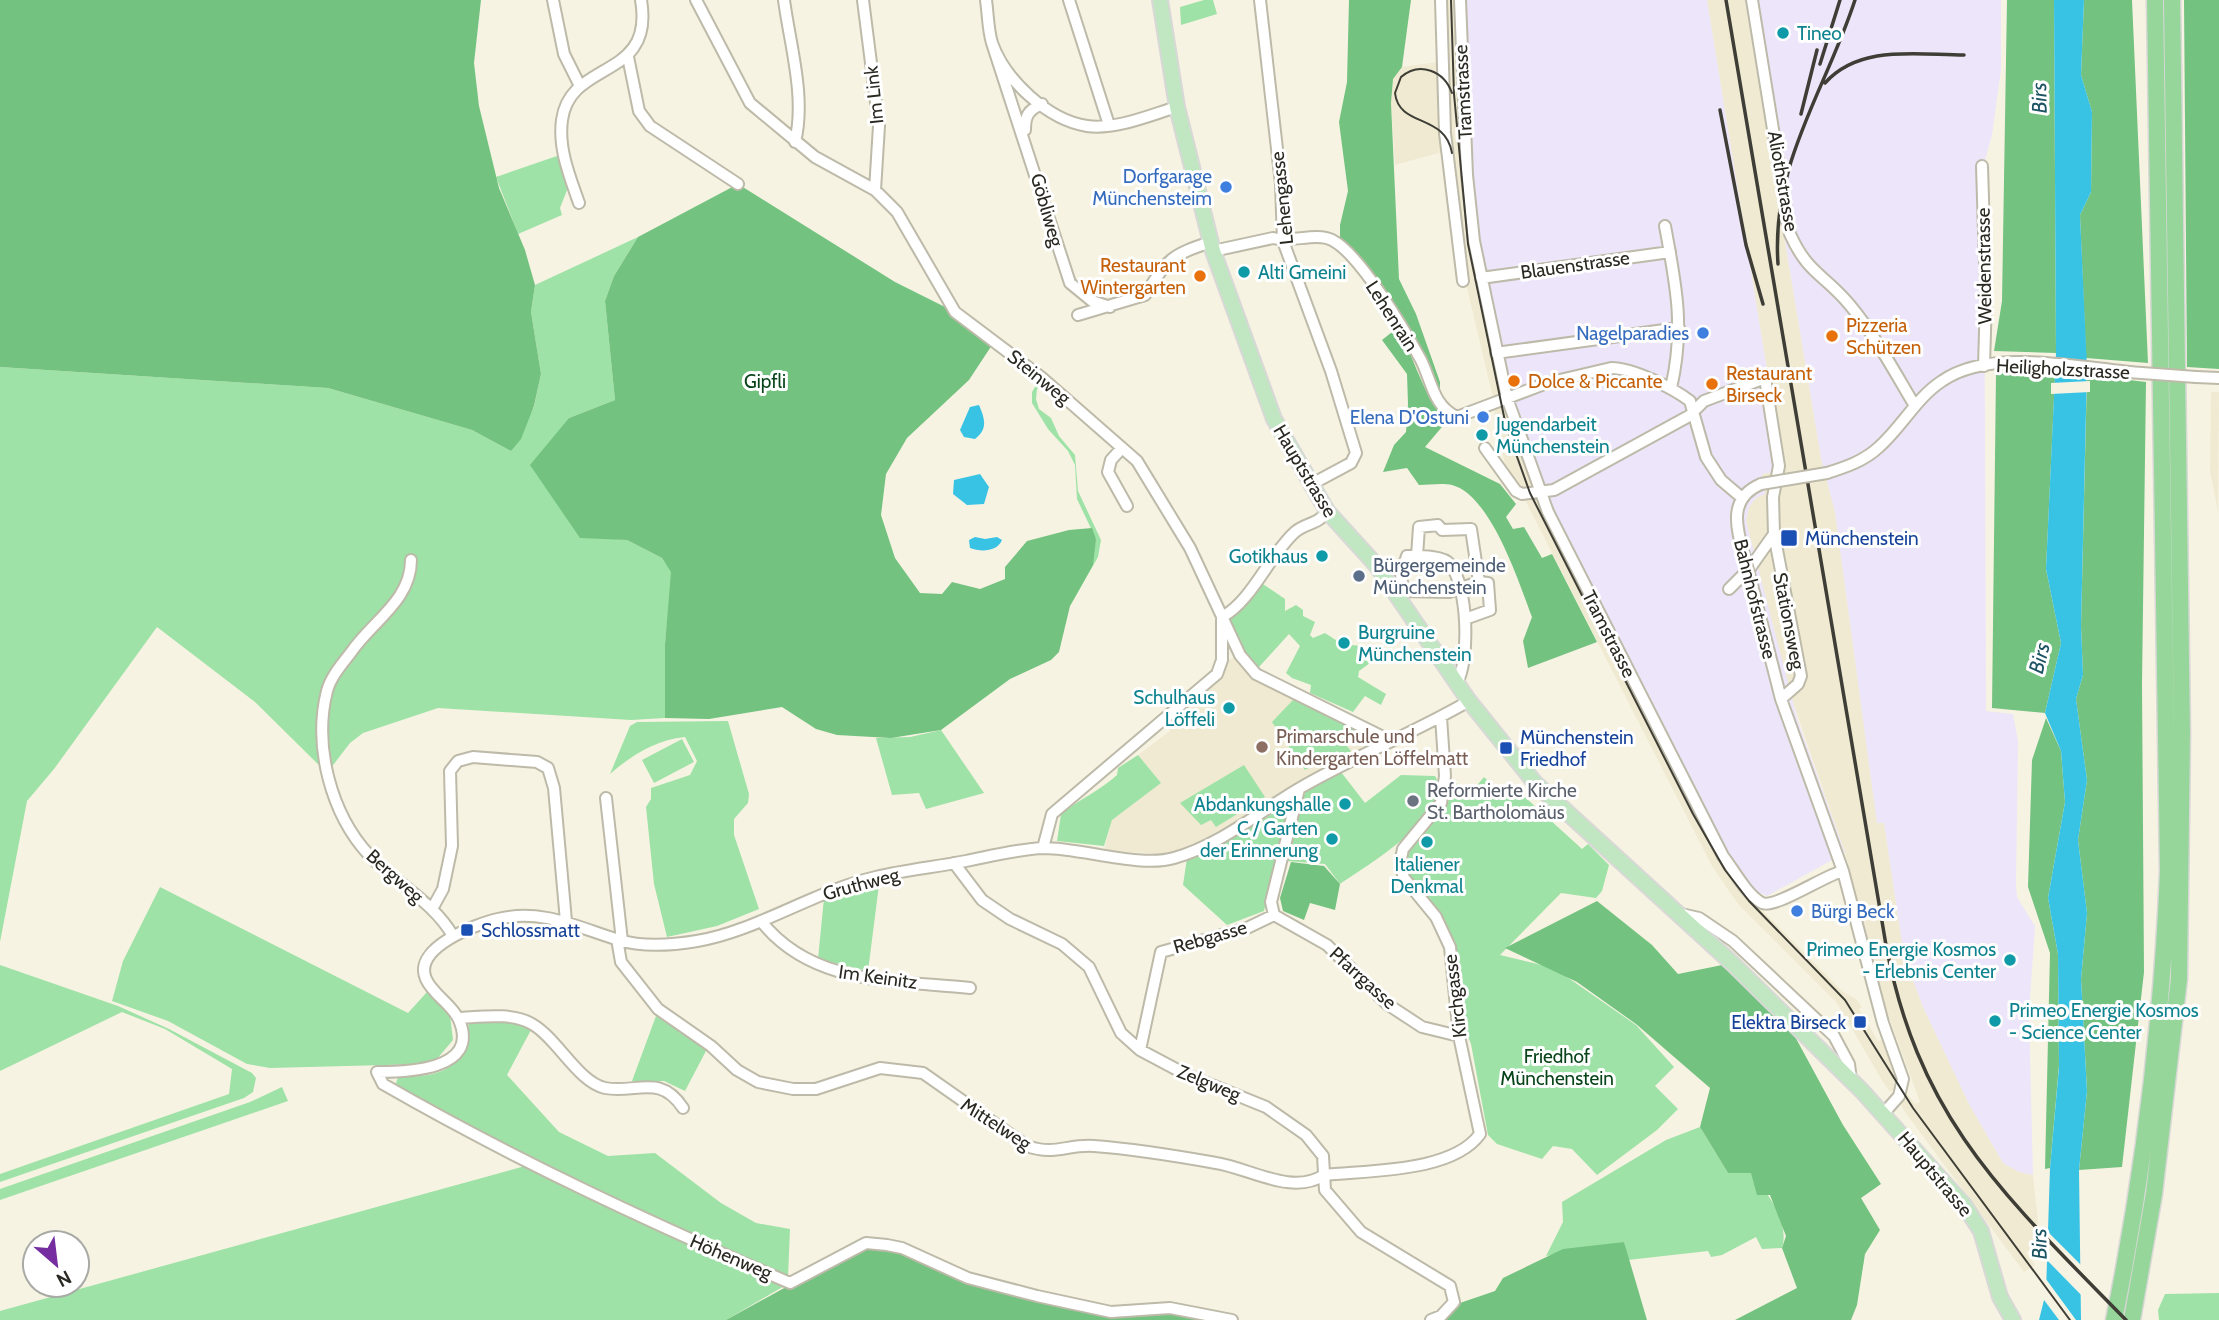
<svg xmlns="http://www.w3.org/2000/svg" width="2219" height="1320" viewBox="0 0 2219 1320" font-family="Cabin,sans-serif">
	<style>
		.built { fill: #efead1 }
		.industrial { fill: #ede5fa }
		.green { fill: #9ee2a7 }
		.forest { fill: #73c280 }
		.water { fill: #38c3e5 }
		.pier { fill: #f7f3e2 }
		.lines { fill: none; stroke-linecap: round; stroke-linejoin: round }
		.minor-casing { stroke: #bdbaa9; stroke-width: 14 }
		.major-casing { stroke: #d8d8d7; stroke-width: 18 }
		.highway-casing { stroke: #d8d8d7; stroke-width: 19 }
		.minor { stroke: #fff; stroke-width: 10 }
		.major { stroke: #c1e6c2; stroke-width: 14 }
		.highway { stroke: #97d69a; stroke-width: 16 }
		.tram { stroke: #3f3e36; stroke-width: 2 }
		.rail { stroke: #3f3e36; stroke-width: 3.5 }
		.minor-bridge-casing { stroke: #bdbaa9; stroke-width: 14; stroke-linecap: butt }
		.minor-bridge { stroke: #fff; stroke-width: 10 }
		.culture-dot { fill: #0f9aa8; stroke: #fff; stroke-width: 2.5 }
		.shop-dot { fill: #3f7fe0; stroke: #fff; stroke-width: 2.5 }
		.food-dot { fill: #e8710a; stroke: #fff; stroke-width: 2.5 }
		.transit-dot { fill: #1a4fb4; stroke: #fff; stroke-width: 2.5 }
		.service-dot { fill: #5c6f8a; stroke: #fff; stroke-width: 2.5 }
		.education-dot { fill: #8d6e63; stroke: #fff; stroke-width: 2.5 }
		.worship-dot { fill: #6b7280; stroke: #fff; stroke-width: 2.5 }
		.labels { text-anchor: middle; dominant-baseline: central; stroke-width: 6; stroke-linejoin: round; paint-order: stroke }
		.culture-label { font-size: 19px; fill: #0d838f; stroke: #fff; text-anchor: start }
		.street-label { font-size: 19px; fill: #292821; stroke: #fff }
		.shop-label { font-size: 19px; fill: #366cbe; stroke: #fff; text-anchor: end }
		.food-label { font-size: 19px; fill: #c56008; stroke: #fff; text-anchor: start }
		.park-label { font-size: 19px; fill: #074419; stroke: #fff }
		.transit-label { font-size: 19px; fill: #164399; stroke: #fff; text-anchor: start }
		.service-label { font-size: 19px; fill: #4e5e75; stroke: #fff; text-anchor: start }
		.education-label { font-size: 19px; fill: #785e54; stroke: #fff; text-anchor: start }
		.worship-label { font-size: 19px; fill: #5b616d; stroke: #fff; text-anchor: start }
		.water-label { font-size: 21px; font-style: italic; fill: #1d5463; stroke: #fff }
	</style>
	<rect width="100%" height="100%" fill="#f7f3e2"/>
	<!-- built -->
	<path class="built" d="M1444 0H1457L1475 269 1500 393 1536 498 1718 852 1762 910 1842 991 1856 999 1862 1007 1859 1009 1878 1041 1883 1040 1896 1080 1915 1104 1920 1102 1883 1001 1845 853 1788 688 1746 521 1749 507 1756 498 1762 474 1773 472 1759 373 1767 370 1707 0H1745L1821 458 1835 512 1877 822H1884L1904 956 1923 1007 1969 1104 2003 1163 2019 1172 2033 1175 2038 1222 2036 1247 2026 1252 2035 1265 2024 1272 1905 1112 1893 1090 1890 1092 1883 1082 1837 1003 1738 904 1712 866 1525 500 1510 472H1507L1494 419 1495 406 1466 284 1449 150 1395 165 1391 103 1393 79 1402 67 1445 61Z
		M2211 392H2219L2218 511 2210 471Z
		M1240 655 1256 674 1389 740 1231 832 1206 838 1172 855 1104 850 1112 820 1161 783 1138 755 1170 731 1168 725 1216 684 1226 661Z"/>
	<!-- industrial -->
	<path class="industrial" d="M1460 0H1707L1767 370 1759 373 1774 472 1762 474 1765 494 1756 498 1749 507 1746 521 1798 721 1845 853 1767 896 1752 889 1725 851 1551 508 1515 408 1474 241Z
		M1745 0H2001V69L1992 135 1984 164 1986 711 2013 714 2018 741 2016 886 2017 897 2035 926 2029 1013 2033 1175 2019 1172 2003 1163 1969 1104 1923 1007 1904 956 1884 823H1877L1835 512 1821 458Z"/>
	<!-- green -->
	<path class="green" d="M1204 0H1213L1217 14 1181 25 1180 7Z
		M557 156 569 185 560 208 562 215 518 234 496 177Z
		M638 237 614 276 605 301 615 400 569 418 606 538 627 540 662 558 672 572 665 644V718L631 720 438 708 363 733 350 743 327 773 255 702 157 627 54 769 27 801 0 942V367L328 388 472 430 511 451 534 407 541 374 531 312 535 285Z
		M1041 377 1049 384 1037 389 1036 399 1039 409 1051 418 1059 436 1075 455 1078 491 1101 540 1098 557 1070 606 1096 539 1077 499 1075 465 1068 451 1048 429 1032 403V392Z
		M1260 582 1285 599V611L1296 605 1303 610V616L1315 622 1310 635 1313 638 1325 633 1348 648 1350 645 1363 646 1370 653 1365 659 1370 663 1359 671 1358 677 1386 694 1381 705 1365 696 1353 712 1310 693 1311 685 1292 678 1286 673 1300 646 1289 634 1259 667 1249 659 1229 621Z
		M1293 700 1339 718 1360 735 1346 745 1351 751 1342 757 1337 751 1305 770 1272 722Z
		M728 721 749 794 748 803 734 819V835L759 909 717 926 667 937 654 884 646 807 651 799V788L690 775 697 761 685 737C655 740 632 755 610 774L630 726 637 722Z
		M941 730 984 793 926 809 919 793 892 795 876 738 910 737Z
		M682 739 694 762 654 783 642 760Z
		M1138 755 1161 783 1112 820 1104 846 1057 841 1061 814C1080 799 1099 791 1117 775L1118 768Z
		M1244 765 1265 797 1216 827 1211 820 1201 825 1180 803Z
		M1341 772 1365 803 1401 775 1435 776C1458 812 1365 867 1340 884L1325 864 1287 861 1305 791Z
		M1484 777 1503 795 1516 789 1582 849 1588 844 1609 865 1602 891 1596 898 1561 893 1500 955 1554 968 1636 1025 1674 1067 1655 1086 1678 1109 1657 1130 1597 1175 1572 1149 1553 1146 1542 1159 1497 1144 1488 1135 1471 1044 1465 1029 1453 937 1409 875 1407 849 1422 831 1448 780 1473 790Z
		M1289 804 1264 911 1227 925 1183 885 1187 858 1235 836Z
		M879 885 868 971 818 959 824 898Z
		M160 887 408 1013 427 992 450 1015 453 1040 436 1060 423 1064 270 1068 247 1064 168 1021 112 1001 123 961Z
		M0 965 118 1006 169 1029 252 1073 256 1078 253 1092 244 1098 0 1182V1174L229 1094 232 1069 165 1029 122 1012 0 1071Z
		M656 1016 707 1049 685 1091 664 1081H632Z
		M470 1022 513 1023 532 1028 507 1075 559 1132 608 1156 655 1153 721 1203 756 1223 790 1229 788 1277 543 1168 398 1088 396 1083 398 1077C425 1077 458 1075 466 1043 468 1035 466 1029 470 1022Z
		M282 1087 288 1101 0 1200V1189L250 1102Z
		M1700 1127 1728 1173H1751C1767 1192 1790 1222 1782 1248L1762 1249 1756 1237 1722 1255 1711 1257 1708 1251 1628 1260 1624 1242 1546 1256 1563 1222 1562 1202 1666 1140Z
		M525 1166 629 1217 786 1285 726 1320H0V1311Z
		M2219 1293V1320H2159L2158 1310 2165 1294Z"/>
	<!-- forest -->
	<path class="forest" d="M0 0H481L474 63 479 106 499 188 525 250 535 285 531 312 541 374 534 406 521 439 511 451 472 430 328 388 0 367Z
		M1349 0H1411L1402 67 1393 79 1391 103 1399 279 1416 314 1440 382V390L1340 245V225L1348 191 1339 122 1347 82Z
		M2007 0H2054L2056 353 1994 351 2002 301Z
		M2084 0H2132L2148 363 2086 358 2080 215 2091 192 2092 112 2081 75Z
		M2184 0H2219V369L2187 367Z
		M738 184 895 282 955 312 994 342 969 380 907 438 886 474 881 515 895 558 920 593 942 594 952 582 980 589 1005 579V567L1027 541 1069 530 1092 528 1096 539 1093 565 1070 606 1059 652 1051 660 1010 679 941 730 891 738 837 735 816 729 782 707 709 719 665 718V644L671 572 662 558 627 540 580 538 530 465 569 418 615 400 605 301 614 276 638 237Z
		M1397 328C1414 355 1425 402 1447 421L1425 447 1500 484 1516 504 1506 517 1513 529 1524 527 1542 558 1552 554 1597 642 1528 668 1523 641 1532 617C1519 583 1491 495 1452 485 1442 483 1429 485 1419 485L1407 468 1383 472 1394 445 1406 432 1408 404 1407 374 1382 340Z
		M1996 373 2055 377 2046 569 2061 643 2045 713 1992 708Z
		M2087 375 2146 382 2142 684 2144 972 2122 1167 2079 1170 2087 1091 2081 979 2087 913 2078 840 2087 780 2076 699 2083 675 2081 626Z
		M2046 718 2061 751 2065 802 2048 898 2058 954 2059 1065 2050 1168 2045 1169 2050 953 2028 887 2032 760Z
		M1291 862 1324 866 1340 884 1335 910 1310 903 1304 920 1283 911 1280 898Z
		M1597 901 1652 945 1678 974 1732 963 1780 1009 1843 1125 1881 1184 1861 1198 1880 1230 1865 1254 1857 1305 1851 1320H1735L1797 1288 1782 1248 1786 1236 1770 1195H1757L1751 1173H1728L1700 1127 1710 1088 1636 1024 1577 982 1505 948Z
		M1624 1242 1647 1320H1431L1454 1302 1460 1303 1495 1291 1503 1278 1563 1249Z
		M866 1243 887 1245 969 1278 1110 1312 1170 1308 1232 1320H726Z"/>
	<!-- water -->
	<path class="water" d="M2054 0H2084L2081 75 2092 112 2091 192 2080 215 2087 368 2081 626 2083 675 2076 699 2087 780 2078 840 2087 913 2081 979 2087 1091 2079 1170 2081 1320H2039L2046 1292 2050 1168 2059 1067 2058 954 2048 898 2065 802 2061 751 2045 713 2061 643 2046 569 2056 353Z
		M979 405C985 419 988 429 975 439L964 437 960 430 970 407Z
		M980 474 989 487 984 504 967 505 953 494 954 480Z
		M975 537 985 539 997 537 1002 540C997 552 981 552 970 548L969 540Z"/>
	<!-- pier -->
	<path class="pier" d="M2090 381V392L2051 394V383Z
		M2043 1227 2086 1270 2085 1299 2043 1256Z
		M2043 1275 2076 1320H2059L2041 1296Z"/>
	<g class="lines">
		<!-- minor casing -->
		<g class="minor-casing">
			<path id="minor" d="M553 0 564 54 579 84
				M696 0 750 103 815 157 875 190 897 212 955 312 1041 377 1137 461 1190 548 1240 655 1256 674 1389 740
				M784 0C790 45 806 97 795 142
				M863 0 879 126 875 190
				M986 0C988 14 988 30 992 43 1005 80 1048 120 1087 126 1116 130 1150 115 1177 107
				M1069 0 1109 125
				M1260 0 1281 184 1283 241 1331 371 1356 453 1351 463 1310 485
				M1441 0 1445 133 1463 281
				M1460 0 1467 175 1474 241 1507 398 1548 512 1723 856C1734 870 1746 894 1762 903 1775 909 1825 875 1843 871
				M1752 0 1790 234C1808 274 1824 274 1849 304 1875 335 1894 371 1915 406
				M992 43 1070 283 1092 301 1110 307
				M628 57 639 111 650 126 738 184
				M1025 130C1025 116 1028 110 1042 104
				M1982 166 1986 297 1984 366
				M579 203C570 177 558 149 562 120 570 59 655 81 641 0
				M1665 226C1676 285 1685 328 1671 388
				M1213 251 1273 238C1291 243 1316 232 1332 240 1360 254 1405 331 1421 360 1432 382 1433 406 1457 417L1547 383 1611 368C1633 368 1673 388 1690 401L1706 457 1721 480 1741 497
				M1481 278 1670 252
				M1078 315 1145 295C1168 259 1170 255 1211 242
				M1496 353 1679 328
				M2196 377 2219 378
				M1122 448 1111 460 1108 472 1127 506
				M1485 448 1516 491 1522 494 1554 490 1689 416 1704 401 1765 378 1779 466 1773 497 1774 534 1801 676 1798 684 1781 699
				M1827 473C1846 467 1864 461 1879 447 1902 427 1916 398 1942 381 1992 346 2084 369 2142 373
				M1744 555C1736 527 1728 498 1761 484
				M1417 556 1419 527 1438 525 1442 530 1471 529 1479 582 1488 583 1490 610 1465 619
				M411 560C411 600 373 621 352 651 343 663 331 676 327 691 313 746 331 814 369 855 396 884 433 901 453 936
				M1752 585 1781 699 1843 871 1883 1023 1903 1079 1899 1096 1883 1114
				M1729 589 1750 568 1774 534
				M1403 591 1401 574 1407 556C1418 556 1443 555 1450 564 1468 586 1470 659 1457 683
				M1397 594 1403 591 1449 592 1479 582
				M1299 789 1271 902 1274 915 1327 945 1387 1004 1422 1027 1459 1036
				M606 798 622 941
				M1043 848 1052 814 1217 674 1222 660V617C1252 601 1270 554 1295 532 1305 523 1320 524 1327 511
				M954 863 982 900 1010 919 1062 944 1089 967 1121 1033 1140 1050 1187 1075 1266 1107 1306 1135 1323 1156 1325 1190 1361 1232 1450 1286 1454 1302 1441 1316 1431 1320
				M432 909 443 889 452 846 450 771 458 761 473 757 537 762 548 768 554 788 566 921
				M1681 914 1699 918 1733 941 1834 1036 1849 1064 1851 1080
				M761 921C812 986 896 980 970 988
				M617 939 621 962 658 1009 711 1046 737 1070 758 1082 793 1089H816L880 1068 923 1073 1027 1146C1055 1156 1067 1144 1094 1146 1134 1149 1177 1156 1216 1163 1249 1168 1292 1196 1324 1175 1367 1170 1452 1173 1480 1134L1459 1036 1450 947 1436 917 1404 878 1400 863 1403 849 1441 803 1445 776 1441 717
				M458 1018C481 1017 512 1012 532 1024 557 1038 578 1082 605 1088 636 1094 660 1073 683 1108
				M1140 1050 1161 952 1247 928 1274 915
				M1232 1320 1170 1308 1111 1312 1037 1296 968 1278 902 1248 887 1245 866 1243 790 1283C651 1223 515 1160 383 1084L377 1072C405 1072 481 1071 459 1020 452 1004 433 995 426 979 412 948 476 924 498 919 542 908 579 928 619 940 642 947 673 945 697 941 757 931 814 891 876 877 905 870 936 867 966 861 991 856 1018 849 1044 848 1081 848 1141 868 1174 858 1220 845 1259 812 1300 788 1355 756 1414 733 1469 701"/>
		</g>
		<!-- major casing -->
		<g class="major-casing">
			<path id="major" d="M1160 0 1177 107 1213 251 1274 419 1327 511 1376 565 1469 701 1535 783 1732 963 1862 1091 1964 1205 1981 1231 2000 1297 2013 1320"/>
		</g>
		<!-- highway casing -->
		<g class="highway-casing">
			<path id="highway" d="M2114 1320C2144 1172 2162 1023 2168 871L2155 0
				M2132 1320 2154 1194 2179 979 2182 733 2172 0"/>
		</g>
		<!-- minor -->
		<use href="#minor" class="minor"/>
		<!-- major -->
		<use href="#major" class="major"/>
		<!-- highway -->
		<use href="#highway" class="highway"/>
		<!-- tram -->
		<path class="tram" d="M1451 0 1454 94 1468 244 1506 426 1530 493 1693 814 1725 870 1749 901 1845 1000 1913 1108 2070 1320
			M1452 93C1444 71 1420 61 1401 77L1395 93C1399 128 1445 113 1452 153"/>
		<!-- rail -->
		<path class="rail" d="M1726 0 1886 945C1919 1121 2007 1198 2126 1320
			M1820 64 1840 0
			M1825 83C1860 44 1917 55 1964 55
			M1720 110 1746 245 1763 304
			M1801 114 1817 50
			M1778 264C1771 163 1825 92 1855 0"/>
		<!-- minor-bridge casing -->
		<g class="minor-bridge-casing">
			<path id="minor-bridge" d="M2142 373 2196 377
				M1761 484 1827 473
				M1744 555 1752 585"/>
		</g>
		<!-- minor-bridge -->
		<use href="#minor-bridge" class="minor-bridge"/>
	</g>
	<!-- markers -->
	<g class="culture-dot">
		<circle cx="1783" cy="33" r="7"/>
		<circle cx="1244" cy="272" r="7"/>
		<circle cx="1482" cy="435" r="7"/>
		<circle cx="1322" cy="556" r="7"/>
		<circle cx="1344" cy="643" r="7"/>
		<circle cx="1229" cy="708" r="7"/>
		<circle cx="1345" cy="804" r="7"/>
		<circle cx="1332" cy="839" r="7"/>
		<circle cx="1427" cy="842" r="7"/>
		<circle cx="2010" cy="960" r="7"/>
		<circle cx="1995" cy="1021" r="7"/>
	</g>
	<g class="shop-dot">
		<circle cx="1226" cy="187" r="7"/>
		<circle cx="1703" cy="333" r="7"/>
		<circle cx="1483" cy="417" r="7"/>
		<circle cx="1797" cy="911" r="7"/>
	</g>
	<g class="food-dot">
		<circle cx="1200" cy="276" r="7"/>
		<circle cx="1832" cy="336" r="7"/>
		<circle cx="1514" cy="381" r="7"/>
		<circle cx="1712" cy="384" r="7"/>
	</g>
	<g class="transit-dot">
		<rect x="1780" y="529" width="18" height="18" rx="3.5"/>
		<rect x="1499" y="741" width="14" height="14" rx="3.5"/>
		<rect x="460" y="923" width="14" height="14" rx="3.5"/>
		<rect x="1853" y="1015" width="14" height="14" rx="3.5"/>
	</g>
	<circle class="service-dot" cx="1359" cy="576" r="7"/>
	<circle class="education-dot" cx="1262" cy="747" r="7"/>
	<circle class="worship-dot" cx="1413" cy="801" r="7"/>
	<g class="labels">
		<!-- culture labels -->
		<g class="culture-label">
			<text x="1797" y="33">Tineo</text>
			<text x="1258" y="272">Alti Gmeini</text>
			<text x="1496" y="424">Jugendarbeit<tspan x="1496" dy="22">Münchenstein</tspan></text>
			<text x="1308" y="556" text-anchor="end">Gotikhaus</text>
			<text x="1358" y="632">Burgruine<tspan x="1358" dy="22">Münchenstein</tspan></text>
			<text x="1215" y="697" text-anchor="end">Schulhaus<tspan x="1215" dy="22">Löffeli</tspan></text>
			<text x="1331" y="804" text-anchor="end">Abdankungshalle</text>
			<text x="1318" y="828" text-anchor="end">C / Garten<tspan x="1318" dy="22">der Erinnerung</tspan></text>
			<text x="1427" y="864" text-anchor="middle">Italiener<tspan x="1427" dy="22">Denkmal</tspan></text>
			<text x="1996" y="949" text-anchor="end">Primeo Energie Kosmos<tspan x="1996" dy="22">- Erlebnis Center</tspan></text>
			<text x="2009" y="1010">Primeo Energie Kosmos<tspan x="2009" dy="22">- Science Center</tspan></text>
		</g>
		<!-- street labels -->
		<g class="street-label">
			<text transform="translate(1463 92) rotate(-93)">Tramstrasse</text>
			<text transform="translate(874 95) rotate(-96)">Im Link</text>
			<text transform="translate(1783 181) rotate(80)">Aliothstrasse</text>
			<text transform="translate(1282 198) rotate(-96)">Lehengasse</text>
			<text transform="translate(1047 210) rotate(74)">Göbliweg</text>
			<text transform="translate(1575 265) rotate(-8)">Blauenstrasse</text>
			<text transform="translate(1984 266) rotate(-91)">Weidenstrasse</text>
			<text transform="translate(1392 316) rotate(57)">Lehenrain</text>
			<text transform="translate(2063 369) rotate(3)">Heiligholzstrasse</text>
			<text transform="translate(1039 377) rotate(39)">Steinweg</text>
			<text transform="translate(1305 471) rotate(59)">Hauptstrasse</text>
			<text transform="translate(1755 599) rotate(76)">Bahnhofstrasse</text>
			<text transform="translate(1789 621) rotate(79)">Stationsweg</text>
			<text transform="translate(1609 634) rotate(63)">Tramstrasse</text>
			<text transform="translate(395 876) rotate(42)">Bergweg</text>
			<text transform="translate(861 884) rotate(-15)">Gruthweg</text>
			<text transform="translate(1210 937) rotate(-16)">Rebgasse</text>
			<text transform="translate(878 977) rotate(8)">Im Keinitz</text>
			<text transform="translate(1363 978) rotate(42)">Pfarrgasse</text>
			<text transform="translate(1455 996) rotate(-97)">Kirchgasse</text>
			<text transform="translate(1209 1083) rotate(22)">Zelgweg</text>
			<text transform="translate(996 1124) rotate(33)">Mittelweg</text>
			<text transform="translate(1935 1174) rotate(50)">Hauptstrasse</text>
			<text transform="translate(731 1257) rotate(23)">Höhenweg</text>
		</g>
		<!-- shop labels -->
		<g class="shop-label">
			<text x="1212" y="176">Dorfgarage<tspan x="1212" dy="22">Münchensteim</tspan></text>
			<text x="1689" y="333">Nagelparadies</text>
			<text x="1469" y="417">Elena D'Ostuni</text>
			<text x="1811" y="911" text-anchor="start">Bürgi Beck</text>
		</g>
		<!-- food labels -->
		<g class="food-label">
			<text x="1186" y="265" text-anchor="end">Restaurant<tspan x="1186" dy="22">Wintergarten</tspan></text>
			<text x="1846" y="325">Pizzeria<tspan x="1846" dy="22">Schützen</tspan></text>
			<text x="1726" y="373">Restaurant<tspan x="1726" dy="22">Birseck</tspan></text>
			<text x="1528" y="381">Dolce &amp; Piccante</text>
		</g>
		<!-- park labels -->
		<g class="park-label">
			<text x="765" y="381">Gipfli</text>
			<text x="1557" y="1056">Friedhof<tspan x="1557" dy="22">Münchenstein</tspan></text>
		</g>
		<!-- transit labels -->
		<g class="transit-label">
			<text x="1805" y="538">Münchenstein</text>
			<text x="1520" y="737">Münchenstein<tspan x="1520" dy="22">Friedhof</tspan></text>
			<text x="481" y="930">Schlossmatt</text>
			<text x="1846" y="1022" text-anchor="end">Elektra Birseck</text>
		</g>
		<!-- service labels -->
		<g class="service-label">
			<text x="1373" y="565">Bürgergemeinde<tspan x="1373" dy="22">Münchenstein</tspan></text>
		</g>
		<!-- education labels -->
		<g class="education-label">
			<text x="1276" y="736">Primarschule und<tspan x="1276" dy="22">Kindergarten Löffelmatt</tspan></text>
		</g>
		<!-- worship labels -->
		<g class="worship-label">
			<text x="1427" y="790">Reformierte Kirche<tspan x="1427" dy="22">St. Bartholomäus</tspan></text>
		</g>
		<!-- water labels -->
		<g class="water-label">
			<text transform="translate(2039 98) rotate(-91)">Birs</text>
			<text transform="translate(2039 658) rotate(-76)">Birs</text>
			<text transform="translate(2039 1244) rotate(-91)">Birs</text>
		</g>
	</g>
	<!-- north arrow -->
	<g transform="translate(56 1264) rotate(152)"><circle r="33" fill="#ffffff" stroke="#a9a9a6" stroke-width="2"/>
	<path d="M0-5L12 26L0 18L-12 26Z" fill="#752da0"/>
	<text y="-10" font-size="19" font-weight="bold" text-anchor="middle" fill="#292821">N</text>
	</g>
</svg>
